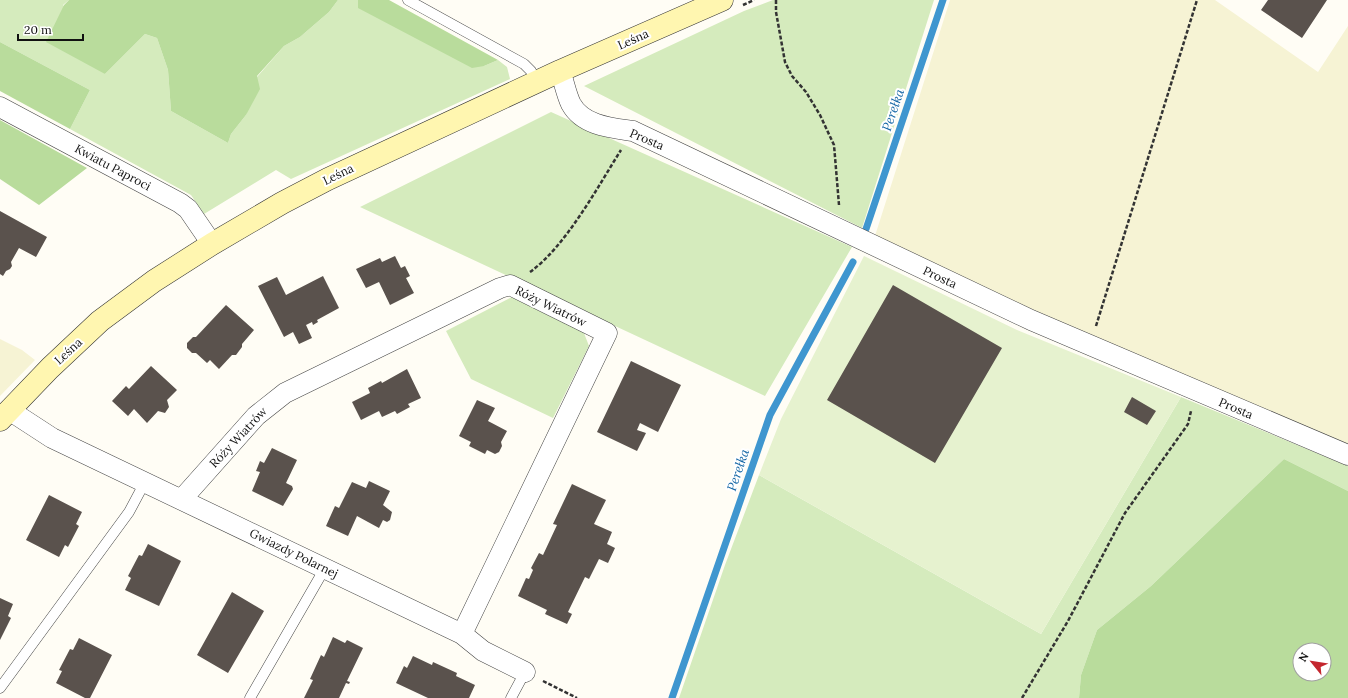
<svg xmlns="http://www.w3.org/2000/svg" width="1348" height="698" viewBox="0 0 1348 698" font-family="Lora,serif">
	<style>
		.farmland { fill: #f6f3d4 }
		.green { fill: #d5ebbd }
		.forest { fill: #b9dc9c; fill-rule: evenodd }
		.pitch { fill: #e6f2cf }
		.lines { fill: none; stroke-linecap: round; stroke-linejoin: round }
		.stream { stroke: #3f96cf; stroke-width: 7 }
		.building { fill: #5a524d }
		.lane-casing { stroke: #444; stroke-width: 11 }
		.street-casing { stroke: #444; stroke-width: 21 }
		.secondary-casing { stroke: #333; stroke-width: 23 }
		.path { stroke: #333; stroke-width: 2.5; stroke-dasharray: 4 2; stroke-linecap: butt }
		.lane { stroke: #fff; stroke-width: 10 }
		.street { stroke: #fff; stroke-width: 20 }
		.secondary { stroke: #fff6b0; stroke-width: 22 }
		.labels { text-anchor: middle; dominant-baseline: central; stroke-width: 4; stroke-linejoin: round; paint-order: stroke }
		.street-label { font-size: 12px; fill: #111; stroke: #fff }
		.water-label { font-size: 13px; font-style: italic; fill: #1768a6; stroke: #fff }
	</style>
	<rect width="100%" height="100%" fill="#fffdf5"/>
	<!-- farmland -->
	<path class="farmland" d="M950 0H1215L1318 72 1348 26V444L1216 391 874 239Z
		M0 339 22 350 35 360 0 396Z"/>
	<!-- green -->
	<path class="green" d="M0 0H69L63 5 105 74 145 34 157 38 168 70 171 111 228 143 231 134 246 115 257 77 284 46 300 37 329 12 338 0H358L484 66 498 60 507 67 510 79 291 179 276 170 204 214 191 195 70 129 90 90 0 42Z
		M773 0H934L862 228 584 86 744 11Z
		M551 112 852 247 765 396 360 207Z
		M514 296 582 328 589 346 553 418 471 379 446 331Z
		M1181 397 1348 466V491L1284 459 1151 586 1097 630 1081 675 1079 698H679L725 565 759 475 1041 634Z"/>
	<!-- forest -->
	<path class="forest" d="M69 0H338L329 12 300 37 284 46 257 76 260 89 246 115 231 134 228 143 171 111 168 70 157 38 145 34 105 74 46 42 64 5Z
		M358 0H389L498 60 484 66 472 68 358 8Z
		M0 42 90 90 70 129 0 91Z
		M0 120 9 125 87 168 39 205 0 179Z
		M1284 459 1348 491V698H1079L1081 675 1097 630 1151 586ZM1300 650H1324V674H1300Z"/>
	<!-- pitch -->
	<path class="pitch" d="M864 256 1017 330 1181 397 1041 634 759 475 781 419Z"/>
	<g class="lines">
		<!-- stream -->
		<path class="stream" d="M866 229 943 0
			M672 698 770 415 853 262"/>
	</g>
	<!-- building -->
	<path class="building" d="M1268 0H1327L1302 38 1261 10Z
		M0 211 47 237 36 257 19 248 11 262 12 266 10 269 6 271 3 276 0 274Z
		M395 256 401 268 405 266 410 276 406 278 414 293 390 305 379 282 366 288 356 269 380 258 382 262Z
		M323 276 339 308 317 320 318 322 313 325 312 322 306 325 312 338 299 344 293 332 284 337 258 286 277 277 286 295Z
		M893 285 1002 348 935 463 827 400Z
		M226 305 254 330 242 344V347L236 355H232L219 369 210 360 207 363 196 353H192L187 348V343L193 337H196Z
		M631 361 681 385 658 432 640 423 637 430 646 433 637 451 597 432Z
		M151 366 177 390 167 400 169 407 165 413 158 411 147 423 134 409 128 416 112 401 126 386 129 389Z
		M407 369 421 398 408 404 410 407 397 414 395 411 382 417 379 411 361 420 352 402 370 393 368 388 381 381 382 383Z
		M1132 397 1156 411 1147 425 1124 412Z
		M477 400 495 408 488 421 507 431 501 442 502 446 499 452 495 454 487 450 485 454 469 446 471 442 459 436Z
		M272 448 297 460 286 483 292 486 293 489 283 506 252 491 260 472 256 471 260 461 264 463Z
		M369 481 390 491 383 505 392 512 390 520 387 522 383 520 379 528 357 516 348 536 326 526 335 506 339 508 352 482 366 488Z
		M572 484 606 500 594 524 612 532 607 544 615 548 608 563 599 559 589 579 585 577 568 612 572 614 567 624 545 614 547 610 518 596 526 578 529 579 533 570 531 568 539 553 543 555 557 525 553 524Z
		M49 495 82 512 76 524 79 526 68 547 65 545 59 557 26 540Z
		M148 544 181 561 159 606 125 590 131 578 128 576 139 555 142 556Z
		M232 592 264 611 228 673 197 655Z
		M0 598 13 604 8 616 11 618 0 640Z
		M333 637 345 643 347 640 363 648 347 681 350 682 349 684 346 683 339 698H304L313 680 310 679 321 655 324 657Z
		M79 638 112 655 90 698H85L56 683 62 671 59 670 70 649 73 650Z
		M413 656 432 665 433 662 457 673 456 676 475 685 469 698H428L396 683 404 666 407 668Z"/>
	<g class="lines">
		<!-- lane casing -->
		<g class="lane-casing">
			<path id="lane" d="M408 0 524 64 531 71 536 83
				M0 688 129 512 145 482
				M250 698 325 568
				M511 698 525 672"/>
		</g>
		<!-- street casing -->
		<g class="street-casing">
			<path id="street" d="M560 71C564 81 566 94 571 104 583 126 612 128 633 131L1031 320 1348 455
				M0 107 180 203 188 209 212 244
				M9 410 52 438 462 634 483 651 525 672
				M182 499 256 416 285 393 500 288 510 285 607 333 462 634"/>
		</g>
		<!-- secondary casing -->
		<g class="secondary-casing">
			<path id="secondary" d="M0 420 50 368 100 321 154 281 212 244 282 203 328 179 560 71 722 0"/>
		</g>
		<!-- path -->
		<path class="path" d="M776 0V12L785 62 792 76 806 92 820 115 834 145 839 205
			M743 5 754 0
			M530 272C566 246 597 188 621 150
			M1096 326 1197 0
			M543 681 577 698
			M1022 698 1068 621 1125 513 1188 424 1191 411"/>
		<!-- lane -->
		<use href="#lane" class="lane"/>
		<!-- street -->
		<use href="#street" class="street"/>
		<!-- secondary -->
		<use href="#secondary" class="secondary"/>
	</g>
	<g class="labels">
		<!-- street labels -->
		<g class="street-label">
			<text transform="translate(633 39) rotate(-24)">Leśna</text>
			<text transform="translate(647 139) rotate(23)">Prosta</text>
			<text transform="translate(113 167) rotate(28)">Kwiatu Paproci</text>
			<text transform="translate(338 174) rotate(-26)">Leśna</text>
			<text transform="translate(940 277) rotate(25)">Prosta</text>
			<text transform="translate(551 306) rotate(26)">Róży Wiatrów</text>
			<text transform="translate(68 351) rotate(-43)">Leśna</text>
			<text transform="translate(1236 408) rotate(23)">Prosta</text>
			<text transform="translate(238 437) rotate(-47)">Róży Wiatrów</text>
			<text transform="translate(294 553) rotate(26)">Gwiazdy Polarnej</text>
		</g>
		<!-- water labels -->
		<g class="water-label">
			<text transform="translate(893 110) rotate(-71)">Perełka</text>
			<text transform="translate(738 470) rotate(-71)">Perełka</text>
		</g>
	</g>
	<!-- north arrow -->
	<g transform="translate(1312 662) rotate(300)"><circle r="19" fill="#ffffff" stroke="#a0a0a0"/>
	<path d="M0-3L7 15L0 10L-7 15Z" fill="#c4262e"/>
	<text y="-6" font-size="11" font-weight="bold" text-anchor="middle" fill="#111111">N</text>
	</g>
	<!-- scale -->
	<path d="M18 34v6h65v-6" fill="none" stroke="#111111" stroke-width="2"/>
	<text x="24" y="34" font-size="12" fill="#111111" stroke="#ffffff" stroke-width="3" paint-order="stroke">20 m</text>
</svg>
